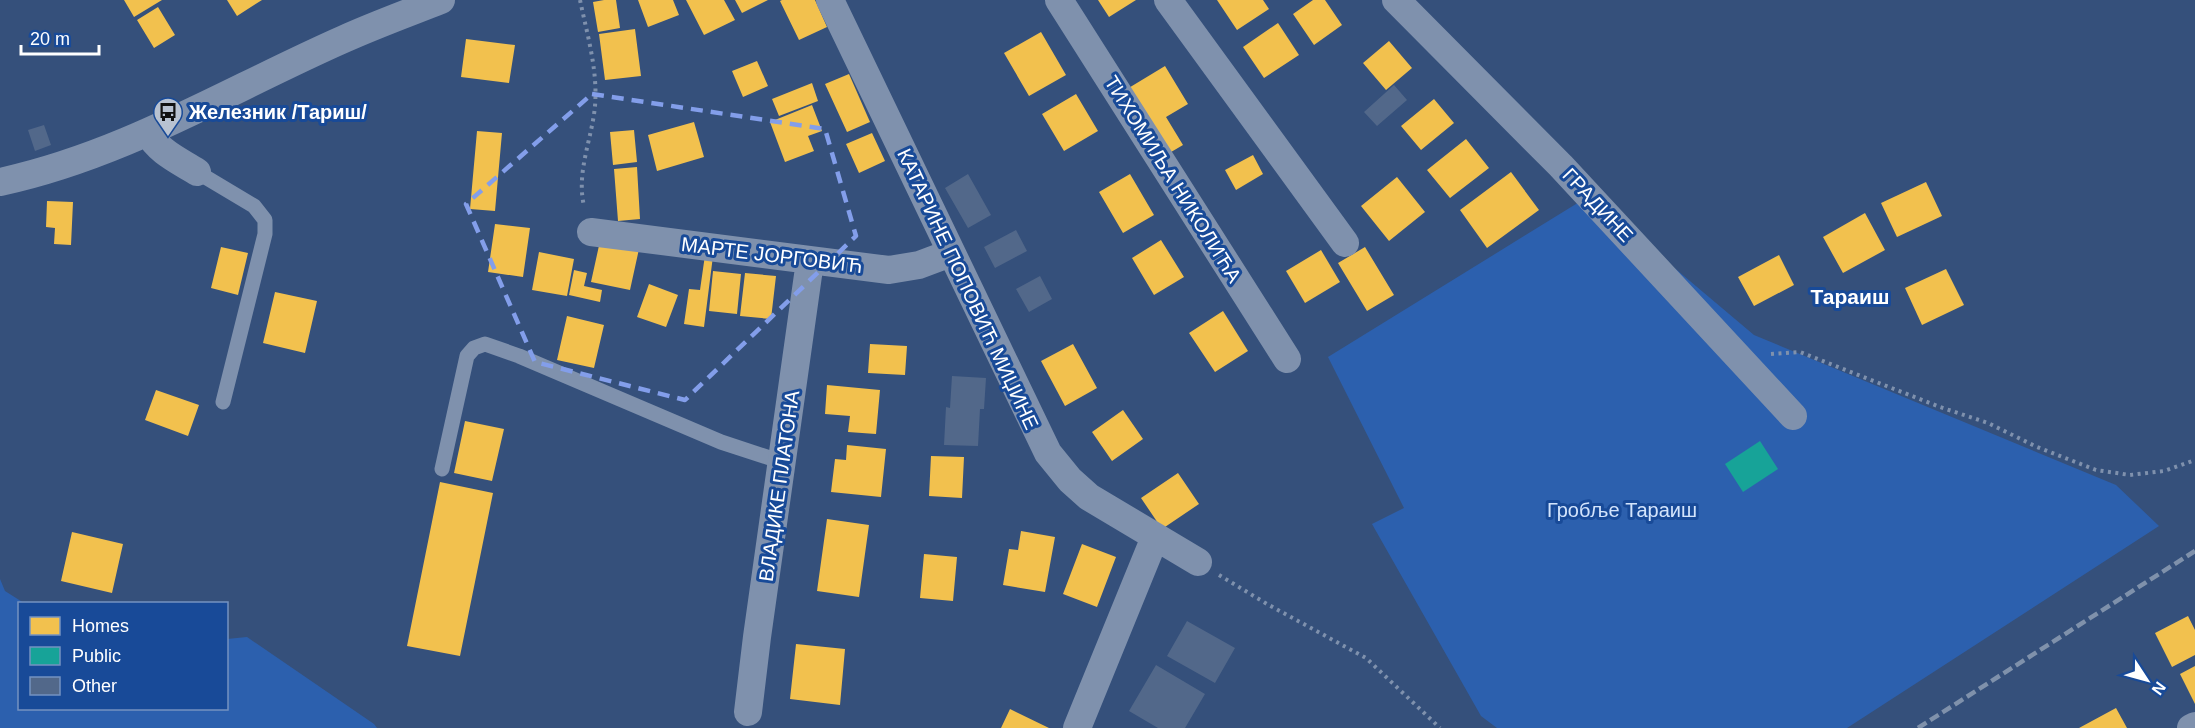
<svg xmlns="http://www.w3.org/2000/svg" width="2195" height="728" viewBox="0 0 2195 728" font-family="Arial,sans-serif">
	<style>
		.green { fill: #2c60ae }
		.homes { fill: #f2c14e }
		.public { fill: #17a398 }
		.building { fill: #52688a }
		.lines { fill: none; stroke-linecap: round; stroke-linejoin: round }
		.path { stroke: #7f91ad; stroke-width: 4; stroke-dasharray: 3 4.5; stroke-linecap: butt }
		.lane { stroke: #7f91ad; stroke-width: 15 }
		.street { stroke: #7f91ad; stroke-width: 28 }
		.rail { stroke: #7f91ab; stroke-width: 4.5; stroke-dasharray: 10 4.5; stroke-linecap: butt }
		.marked { fill: none; stroke: #839eea; stroke-width: 4.5; stroke-dasharray: 12 8; stroke-linejoin: round }
		.labels { text-anchor: middle; dominant-baseline: central; stroke-width: 6; stroke-linejoin: round; paint-order: stroke }
		.poi-label { font-size: 20px; font-weight: bold; fill: #fff; stroke: #184a98; text-anchor: start }
		.street-label { font-size: 20px; fill: #fff; stroke: #184a98 }
		.park-label { font-size: 20px; fill: #d3e4fc; stroke: #184a98 }
		.neighbourhood-label { font-size: 21px; font-weight: bold; fill: #fff; stroke: #184a98 }
	</style>
	<rect width="100%" height="100%" fill="#35507b"/>
	<!-- green -->
	<path class="green" d="M1589 196 1754 335 2116 485 2159 526 1847 728H1497L1481 716 1372 524 1404 508 1328 357Z
		M0 579 5 591 24 603 20 604V708H226L227 639 247 637 374 724 377 728H0Z"/>
	<!-- homes -->
	<path class="homes" d="M124 0H162L134 17Z
		M227 0H262L237 16Z
		M604 0H616L620 28 598 32 593 2Z
		M638 0H673L679 15 648 27Z
		M686 0H724L735 20 704 35Z
		M735 0H768L742 13Z
		M782 0H815L827 27 799 40 780 1Z
		M1098 0H1136L1109 17Z
		M1217 0H1263L1269 9 1237 30Z
		M1313 0H1325L1342 25 1314 45 1293 14Z
		M158 7 175 35 154 48 137 20Z
		M1278 23 1299 55 1264 78 1243 47Z
		M635 29 641 76 605 80 599 34Z
		M1041 32 1066 75 1029 96 1004 53Z
		M466 39 515 45 509 83 461 77Z
		M1389 41 1412 68 1386 90 1363 63Z
		M757 61 768 86 743 97 732 71Z
		M1165 66 1188 104 1166 117 1183 145 1166 155 1127 89Z
		M849 74 870 122 847 132 825 84Z
		M812 83 818 101 779 116 772 99Z
		M1076 94 1098 131 1064 151 1042 114Z
		M1434 99 1454 123 1421 150 1401 126Z
		M812 105 822 131 808 136 814 151 785 162 770 122Z
		M694 122 704 157 657 171 648 135Z
		M634 130 637 162 613 165 610 132Z
		M477 131 502 133 495 211 470 209Z
		M872 133 885 161 859 173 846 144Z
		M1466 139 1489 168 1450 198 1427 170Z
		M1253 155 1263 174 1236 190 1225 170Z
		M637 167 640 219 618 221 614 169Z
		M1511 172 1539 210 1487 248 1460 210Z
		M1130 174 1154 215 1123 233 1099 192Z
		M1397 177 1425 212 1389 241 1361 206Z
		M1926 182 1942 216 1897 237 1881 203Z
		M47 201 73 202 71 245 54 244 55 228 46 227Z
		M1865 213 1885 250 1843 273 1823 237Z
		M495 224 530 228 523 277 488 272Z
		M1161 240 1184 277 1154 295 1132 258Z
		M600 241 639 249 630 290 591 282Z
		M221 247 248 253 238 295 211 288Z
		M1365 247 1394 295 1367 311 1338 263Z
		M1321 250 1340 282 1305 303 1286 271Z
		M539 252 574 259 567 296 532 290Z
		M705 255 713 256 704 327 684 324 689 289 700 290Z
		M1779 255 1794 285 1754 306 1738 277Z
		M1946 269 1964 305 1922 325 1905 288Z
		M574 270 587 273 584 286 602 290 600 302 569 295Z
		M713 271 741 274 737 314 709 311Z
		M745 273 776 276 771 319 740 316Z
		M649 284 678 295 666 327 637 317Z
		M275 292 317 301 305 353 263 343Z
		M1223 311 1248 351 1215 372 1189 333Z
		M567 316 604 325 594 368 557 360Z
		M870 344 907 346 905 375 868 373Z
		M1073 344 1097 388 1065 406 1041 361Z
		M827 385 880 390 876 434 848 432 850 416 825 414Z
		M156 390 199 405 188 436 145 420Z
		M1123 410 1143 439 1112 461 1092 432Z
		M465 421 504 429 492 481 454 473Z
		M847 445 886 449 881 497 831 492 835 459 846 460Z
		M931 456 964 457 962 498 929 496Z
		M1178 473 1199 504 1162 529 1141 498Z
		M440 482 493 493 460 656 407 646Z
		M827 519 869 525 859 597 817 591Z
		M1021 531 1055 537 1045 592 1003 585 1009 549 1018 550Z
		M72 532 123 544 112 593 61 581Z
		M1082 544 1116 557 1097 607 1063 594Z
		M924 554 957 557 953 601 920 598Z
		M2188 616 2195 630V655L2172 667 2155 633Z
		M796 644 845 649 840 705 790 699Z
		M2195 666V704L2180 674Z
		M2116 708 2127 728H2079Z
		M1010 709 1049 728H1001Z"/>
	<!-- public -->
	<path class="public" d="M1760 441 1778 469 1743 492 1725 464Z"/>
	<!-- building -->
	<path class="building" d="M1394 85 1407 100 1377 126 1364 112Z
		M44 125 51 145 35 151 28 130Z
		M968 174 991 215 968 228 945 188Z
		M1016 230 1027 251 995 268 984 247Z
		M1040 276 1052 299 1029 312 1016 289Z
		M952 376 986 378 984 409H980L978 446 944 445 946 407 950 408Z
		M1187 621 1235 648 1215 683 1167 656Z
		M1156 665 1205 694 1185 728H1158L1129 711Z"/>
	<g class="lines">
		<!-- path -->
		<path class="path" d="M580 0C587 34 598 70 595 106 592 139 576 172 584 206
			M1771 354 1800 352 1940 407 1988 423 2037 447 2096 470 2130 475 2164 471 2195 460
			M1219 575 1267 604 1366 658 1440 728"/>
		<!-- lane -->
		<path class="lane" d="M197 172 254 206 265 220V234L223 402
			M442 469 467 356 474 348 485 344 519 356 721 442 782 462"/>
		<!-- street -->
		<path class="street" d="M830 0 1048 453 1070 480 1089 497 1198 562
			M1059 0 1287 359
			M1168 0 1345 243
			M1396 0 1561 166 1793 416
			M148 132C158 152 180 161 197 172
			M0 182C125 155 228 90 344 39 375 25 408 13 441 0
			M591 232 889 270 919 265 951 253
			M748 712 757 637 810 261
			M1077 728 1155 537
			M2191 728 2195 726"/>
		<!-- rail -->
		<path class="rail" d="M1918 728 2195 551"/>
	</g>
	<!-- marked area -->
	<path class="marked" d="M592 94 825 129 856 236 685 400 535 362 466 204Z"/>
	<!-- icons -->
	<defs>
		<g id="bus-pin" transform="scale(1.5)"><path d="M0 17L-7.5 6A9.5 9.5 0 1 1 7.5 6Z" fill="#b8c2d1" stroke="#184a98"/><path d="M-5-6H5V4H4V6H2V4H-2V6H-4V4H-5ZM-3.5-4V0h7V-4ZM-3.5 1.2v1.5H-2V1.2ZM2 1.2v1.5H3.5V1.2Z" fill="#111"/></g>
	</defs>
	<g fill-rule="evenodd">
		<use href="#bus-pin" x="168" y="112"/>
	</g>
	<g class="labels">
		<!-- poi labels -->
		<g class="poi-label">
			<text x="189" y="112">Железник /Тариш/</text>
		</g>
		<!-- street labels -->
		<g class="street-label">
			<text transform="translate(1173 179) rotate(58)">ТИХОМИЉА НИКОЛИЋА</text>
			<text transform="translate(1598 205) rotate(47)">ГРАДИНЕ</text>
			<text transform="translate(772 255) rotate(7)">МАРТЕ ЈОРГОВИЋ</text>
			<text transform="translate(968 289) rotate(65)">КАТАРИНЕ ПОПОВИЋ МИЏИНЕ</text>
			<text transform="translate(779 486) rotate(-82)">ВЛАДИКЕ ПЛАТОНА</text>
		</g>
		<!-- park labels -->
		<g class="park-label">
			<text x="1622" y="510">Гробље Тараиш</text>
		</g>
		<!-- neighbourhood labels -->
		<g class="neighbourhood-label">
			<text x="1850" y="296">Тараиш</text>
		</g>
	</g>
	<!-- legend -->
	<rect x="18" y="602" width="210" height="108" fill="#184a98" stroke="#7492c1" stroke-width="1.5"/>
	<rect x="30" y="617" width="30" height="18" fill="#f2c14e" stroke="#7492c1" stroke-width="1.5"/>
	<text x="72" y="632" font-size="18" fill="#ffffff">Homes</text>
	<rect x="30" y="647" width="30" height="18" fill="#17a398" stroke="#7492c1" stroke-width="1.5"/>
	<text x="72" y="662" font-size="18" fill="#ffffff">Public</text>
	<rect x="30" y="677" width="30" height="18" fill="#52688a" stroke="#7492c1" stroke-width="1.5"/>
	<text x="72" y="692" font-size="18" fill="#ffffff">Other</text>
	<!-- north arrow -->
	<g transform="translate(2147 680) rotate(126)" stroke="#184a98" stroke-width="4.5" paint-order="stroke">
	<path d="M0-4.5L10 22L0 15L-10 22Z" fill="#ffffff"/>
	<text y="-9" font-size="16" font-weight="bold" text-anchor="middle" fill="#ffffff">N</text>
	</g>
	<!-- scale -->
	<path d="M21 45v9h78v-9" fill="none" stroke="#ffffff" stroke-width="3"/>
	<text x="30" y="45" font-size="18" fill="#ffffff" stroke="#184a98" stroke-width="4.5" paint-order="stroke">20 m</text>
</svg>
